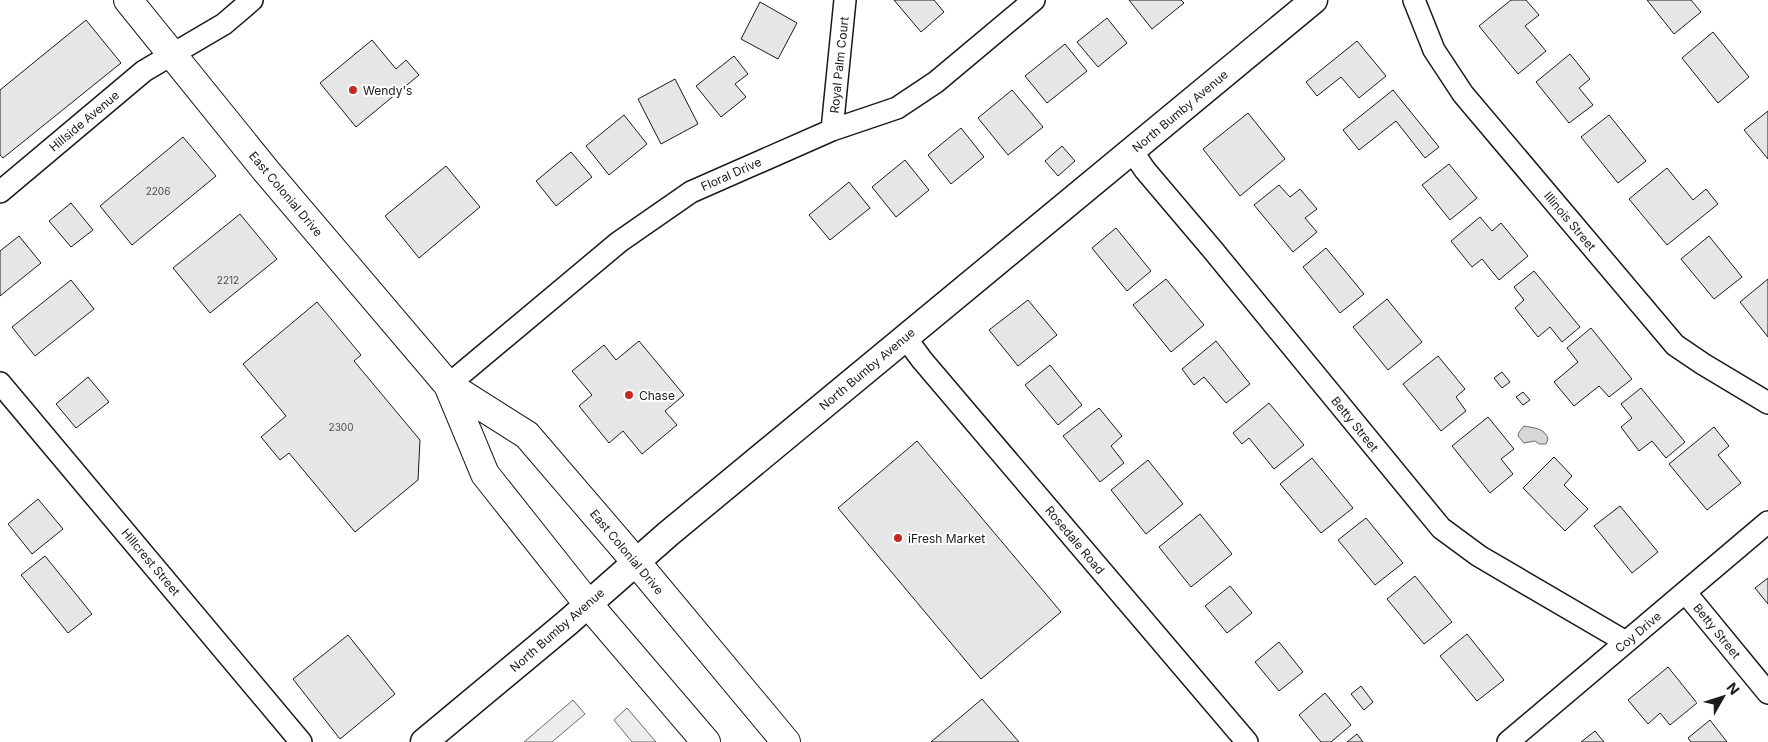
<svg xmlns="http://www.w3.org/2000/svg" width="1768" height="742" viewBox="0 0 1768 742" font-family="Inter,sans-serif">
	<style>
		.built { fill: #ededed; stroke: #6a6a6a }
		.water { fill: #d7d7d7; stroke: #6a6a6a }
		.building { fill: #e6e6e6; stroke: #1a1a1a }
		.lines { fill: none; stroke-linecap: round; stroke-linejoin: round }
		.minor-casing { stroke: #1a1a1a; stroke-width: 24 }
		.tertiary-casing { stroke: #1a1a1a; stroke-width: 29 }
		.trunk-casing { stroke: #1a1a1a; stroke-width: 30 }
		.minor { stroke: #fff; stroke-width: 21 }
		.tertiary { stroke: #fff; stroke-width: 26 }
		.trunk { stroke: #fff; stroke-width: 28 }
		.poi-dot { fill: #c62828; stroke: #fff; stroke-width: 2 }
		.labels { text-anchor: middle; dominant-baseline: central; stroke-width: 4; stroke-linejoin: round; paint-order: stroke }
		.number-label { font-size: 10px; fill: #4d4d4d }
		.street-label { font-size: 12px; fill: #1a1a1a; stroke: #fff }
		.poi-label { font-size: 12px; fill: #1a1a1a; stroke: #fff; text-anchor: start }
	</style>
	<rect width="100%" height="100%" fill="#fff"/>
	<!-- built -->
	<path class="built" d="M573 700 585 714 552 742H524Z
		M627 708 656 742H632L614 720Z"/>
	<!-- water -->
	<path class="water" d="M1524 426C1534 428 1545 428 1548 439L1546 444H1539L1535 441 1524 443 1518 436 1519 432Z"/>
	<!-- building -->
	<path class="building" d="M894 0H934L944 12 921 32Z
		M1129 0H1181L1184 3 1152 29Z
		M1511 0H1526L1539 15 1525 26 1546 51 1518 74 1479 26Z
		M1647 0H1691L1701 12 1674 34Z
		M760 2 797 23 778 59 741 39Z
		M1107 18 1127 43 1098 67 1077 42Z
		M86 20 121 63 3 158 0 155V90Z
		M1713 32 1749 77 1718 103 1682 58Z
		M372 40 396 69 406 60 419 75 356 127 320 83Z
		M1357 41 1386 76 1359 98 1341 77 1317 96 1306 82Z
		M1065 44 1087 71 1047 103 1025 76Z
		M1570 54 1590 79 1579 88 1593 105 1569 123 1536 82Z
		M734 56 748 74 735 84 746 97 721 117 696 86Z
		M675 79 698 124 661 144 638 99Z
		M1012 90 1043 127 1008 155 978 118Z
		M1393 90 1439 147 1425 158 1396 121 1359 150 1343 130Z
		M1768 111V159L1744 130Z
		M1248 113 1285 159 1240 196 1203 149Z
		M624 115 647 144 609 175 586 146Z
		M1609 115 1646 161 1618 183 1581 137Z
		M961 128 984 157 951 184 928 155Z
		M183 137 216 176 132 245 100 206Z
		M1062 146 1075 161 1058 176 1045 161Z
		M571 152 592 177 556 206 536 181Z
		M905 160 929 190 896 217 872 187Z
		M1449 164 1477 198 1450 220 1422 185Z
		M446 166 480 207 419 258 385 216Z
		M1667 168 1693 200 1706 189 1718 204 1667 245 1629 199Z
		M849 182 870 208 830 240 809 215Z
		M1279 185 1290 197 1300 189 1317 209 1305 218 1317 232 1293 252 1254 205Z
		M71 203 93 230 71 247 49 221Z
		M240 214 277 259 210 313 173 268Z
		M1480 217 1492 231 1501 223 1528 256 1499 280 1482 259 1472 267 1451 241Z
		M1116 228 1151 271 1127 291 1092 248Z
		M19 236 41 263 0 296V251Z
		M1709 236 1742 277 1714 299 1681 259Z
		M1326 248 1364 294 1340 313 1303 267Z
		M1534 271 1580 327 1562 342 1550 327 1538 337 1515 308 1524 300 1514 287Z
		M1166 279 1204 325 1171 352 1133 305Z
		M1768 279V337L1740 302Z
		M71 280 94 309 35 356 12 327Z
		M1387 299 1422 342 1388 370 1353 327Z
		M1028 300 1057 335 1018 366 989 330Z
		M317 302 361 355 354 361 420 440 418 480 355 532 289 453 280 460 261 437 286 416 243 364Z
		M1591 328 1632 379 1609 397 1599 386 1574 406 1554 382 1578 362 1567 348Z
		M639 341 684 395 665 411 677 425 642 454 623 431 609 443 579 406 592 395 572 371 604 345 616 360Z
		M1216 341 1250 384 1226 403 1204 377 1194 385 1182 369Z
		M1438 356 1465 389 1456 397 1466 411 1441 431 1403 384Z
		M1050 365 1082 405 1058 425 1025 385Z
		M1502 372 1510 382 1502 388 1494 378Z
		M88 377 109 402 76 428 56 404Z
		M1641 388 1685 442 1666 458 1652 441 1639 451 1621 427 1632 418 1621 404Z
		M1523 392 1530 400 1523 405 1516 397Z
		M1269 403 1304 445 1274 469 1249 438 1242 444 1233 433Z
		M1099 408 1122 436 1111 446 1124 463 1100 482 1063 436Z
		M1488 417 1514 449 1501 459 1513 474 1490 493 1452 446Z
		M1714 427 1729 446 1718 455 1741 483 1707 510 1669 464Z
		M917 441 1061 612 981 679 838 508Z
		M1554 457 1572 476 1564 485 1588 509 1565 531 1523 488Z
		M1312 458 1353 508 1321 533 1280 484Z
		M1148 460 1183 504 1146 534 1111 490Z
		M38 499 63 529 32 554 8 524Z
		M1620 506 1658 552 1632 573 1594 526Z
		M1200 514 1232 554 1191 587 1159 547Z
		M1366 518 1403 563 1375 585 1338 540Z
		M45 556 92 614 68 633 21 575Z
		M1415 576 1452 622 1424 644 1387 599Z
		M1768 578V604L1755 588Z
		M1230 586 1252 613 1227 633 1205 606Z
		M1467 634 1504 680 1477 701 1440 656Z
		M348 635 395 694 340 739 293 679Z
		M1279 642 1303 672 1279 691 1255 662Z
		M1668 667 1697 703 1670 725 1660 713 1648 724 1628 700Z
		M1361 686 1373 702 1364 710 1351 694Z
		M1325 693 1351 725 1331 742H1321L1299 715Z
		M982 699 1019 742H931Z
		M1710 720 1727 742H1691L1688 738Z
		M1595 731 1604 742H1581Z
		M1357 734 1363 742H1347Z"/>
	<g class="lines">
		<!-- minor casing -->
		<g class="minor-casing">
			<path id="minor" d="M1414 0 1434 50 1463 94 1675 345 1703 364 1768 403
				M832 130 845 0
				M1132 151 1145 170 1212 249 1441 528 1479 556 1626 642
				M0 192 144 71 224 24 252 0
				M905 337 922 360 1247 742
				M0 383 301 742
				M448 385 619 242 691 192 832 130 897 108 936 82 1034 0
				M1685 592 1768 693
				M1508 742 1768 522"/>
		</g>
		<!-- tertiary casing -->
		<g class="tertiary-casing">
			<path id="tertiary" d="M424 742 567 623 668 534 1314 0"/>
		</g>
		<!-- trunk casing -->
		<g class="trunk-casing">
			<path id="trunk" d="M128 0 267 172 448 385 527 435 636 562 786 742
				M448 385 485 474 588 604 706 742"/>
		</g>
		<!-- minor -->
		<use href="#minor" class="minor"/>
		<!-- tertiary -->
		<use href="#tertiary" class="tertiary"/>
		<!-- trunk -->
		<use href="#trunk" class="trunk"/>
	</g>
	<!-- markers -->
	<g class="poi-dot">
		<circle cx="353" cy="90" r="5"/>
		<circle cx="629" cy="395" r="5"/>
		<circle cx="898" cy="538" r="5"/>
	</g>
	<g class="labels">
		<!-- number labels -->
		<g class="number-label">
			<text x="158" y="191">2206</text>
			<text x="228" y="280">2212</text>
			<text x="341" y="427">2300</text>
		</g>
		<!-- street labels -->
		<g class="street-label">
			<text transform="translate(839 65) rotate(-84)">Royal Palm Court</text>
			<text transform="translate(1180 111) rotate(-40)">North Bumby Avenue</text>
			<text transform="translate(84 121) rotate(-40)">Hillside Avenue</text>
			<text transform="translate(731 174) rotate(-24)">Floral Drive</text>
			<text transform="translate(286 194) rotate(50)">East Colonial Drive</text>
			<text transform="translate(1570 221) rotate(50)">Illinois Street</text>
			<text transform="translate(867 369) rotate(-40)">North Bumby Avenue</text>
			<text transform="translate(1355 424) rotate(51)">Betty Street</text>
			<text transform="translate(1075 540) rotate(50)">Rosedale Road</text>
			<text transform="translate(627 552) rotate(50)">East Colonial Drive</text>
			<text transform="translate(151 562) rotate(50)">Hillcrest Street</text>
			<text transform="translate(557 630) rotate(-41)">North Bumby Avenue</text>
			<text transform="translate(1717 631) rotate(51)">Betty Street</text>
			<text transform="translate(1638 632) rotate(-40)">Coy Drive</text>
		</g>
		<!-- poi labels -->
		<g class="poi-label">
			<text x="363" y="90">Wendy's</text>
			<text x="639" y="395">Chase</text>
			<text x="908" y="538">iFresh Market</text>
		</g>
	</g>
	<!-- north arrow -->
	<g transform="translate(1723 697) rotate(51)" stroke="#ffffff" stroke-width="4" paint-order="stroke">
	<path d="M0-4L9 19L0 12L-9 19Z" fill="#1a1a1a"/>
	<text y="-8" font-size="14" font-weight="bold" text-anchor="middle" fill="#1a1a1a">N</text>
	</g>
</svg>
